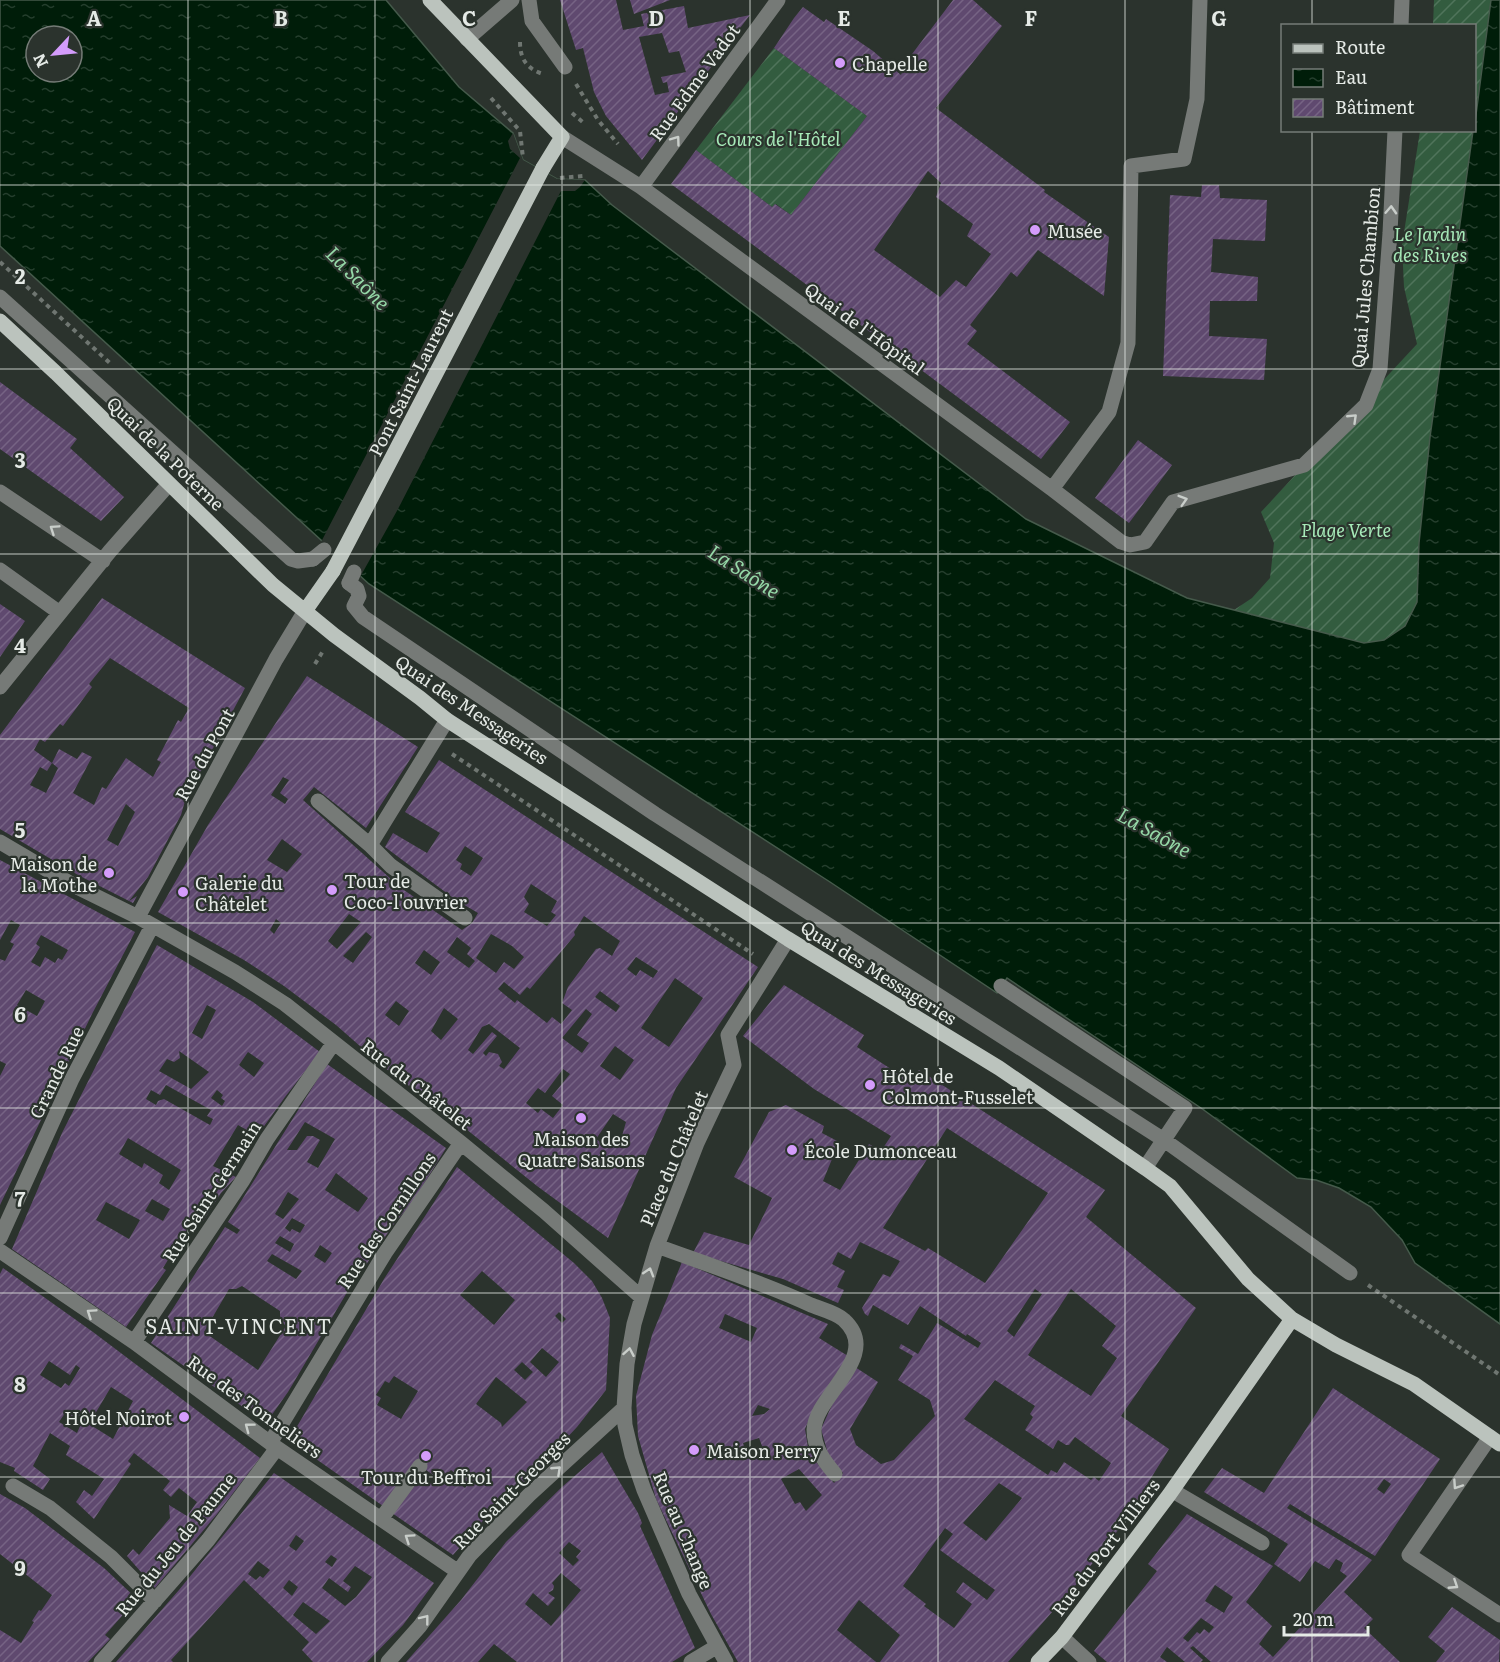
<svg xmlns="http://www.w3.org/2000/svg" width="1500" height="1662" viewBox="0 0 1500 1662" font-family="Literata,serif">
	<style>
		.garden { fill: url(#garden-furrows) }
		.water { fill: url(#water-ripples); stroke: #455a4b; stroke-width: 1.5; fill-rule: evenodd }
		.pier { fill: #2b332d }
		.building { fill: url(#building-hatch); fill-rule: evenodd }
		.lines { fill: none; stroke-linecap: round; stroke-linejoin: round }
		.path { stroke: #6f7671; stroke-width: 4; stroke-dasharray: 4.5 4.5; stroke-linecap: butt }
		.minor { stroke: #767a77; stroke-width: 15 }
		.major { stroke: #bbc3bd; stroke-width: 15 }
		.minor-bridge { stroke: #767a77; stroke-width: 15 }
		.major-bridge { stroke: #bbc3bd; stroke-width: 15 }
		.oneway { stroke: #c9ceca }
		.grid { fill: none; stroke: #e5eae6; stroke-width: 1.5; stroke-opacity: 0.55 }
		.poi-dot { fill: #d49cfb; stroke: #2b332d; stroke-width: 2 }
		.labels { text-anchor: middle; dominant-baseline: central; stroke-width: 4.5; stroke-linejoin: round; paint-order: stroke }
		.poi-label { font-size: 18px; fill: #e5eae6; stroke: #2b332d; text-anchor: start }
		.street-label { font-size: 18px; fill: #e5eae6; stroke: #2b332d }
		.park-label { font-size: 18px; font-style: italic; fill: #a7eab9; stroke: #2b332d }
		.water-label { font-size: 20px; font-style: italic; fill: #95d8a7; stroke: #2b332d }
		.neighbourhood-label { font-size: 20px; letter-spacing: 1.5px; fill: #e5eae6; stroke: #2b332d }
		.grid-label { font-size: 20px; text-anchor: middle; font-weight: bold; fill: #e5eae6; stroke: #2b332d; stroke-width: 4.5; stroke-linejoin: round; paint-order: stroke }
	</style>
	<defs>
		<pattern id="garden-furrows" width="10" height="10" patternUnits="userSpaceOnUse" patternTransform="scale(1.5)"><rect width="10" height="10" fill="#335c3f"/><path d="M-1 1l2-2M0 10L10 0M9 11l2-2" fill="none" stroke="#50745b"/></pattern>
		<pattern id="water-ripples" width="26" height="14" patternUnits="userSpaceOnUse" patternTransform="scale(1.5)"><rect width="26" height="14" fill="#001d09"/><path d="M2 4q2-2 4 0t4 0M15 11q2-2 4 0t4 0" fill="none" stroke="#253e2d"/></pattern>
		<pattern id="building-hatch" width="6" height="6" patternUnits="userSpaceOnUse" patternTransform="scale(1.5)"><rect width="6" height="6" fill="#5f496f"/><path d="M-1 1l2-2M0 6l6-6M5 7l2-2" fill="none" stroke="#766384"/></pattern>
	</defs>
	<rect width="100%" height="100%" fill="#2b332d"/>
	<!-- garden -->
	<path class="garden" d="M1434 0H1491L1475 118 1474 26 1433 25Z
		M774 48 867 116 791 215 776 204 772 207 696 150Z
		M1420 131H1473L1430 437 1419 543 1417 602 1405 626 1384 640 1364 643 1234 610 1252 598 1270 578 1274 543 1261 512 1417 344 1404 287 1402 245Z"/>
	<!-- water -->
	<path class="water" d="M0 0H386L459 87 513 133 523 160 557 179 585 180 612 205 1026 519 1187 598 1364 643 1384 640 1405 626 1417 602 1419 543 1430 437 1473 131 1474 130 1491 0H1500V1324L1415 1263 1402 1240 1371 1207 1339 1188 1316 1180 1297 1178 1201 1108 1007 978 997 993 830 882 369 584 0 246ZM36 36H72V72H36Z"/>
	<!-- pier -->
	<path class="pier" d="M513 133 523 160 557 179 585 180 580 187 575 191H561L398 509 359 579 362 582 320 544 520 158 510 149 508 141Z"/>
	<!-- building -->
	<path class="building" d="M560 0H616L623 30 644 26 641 14 684 6 688 28 750 15 740 28 723 33 726 47 642 160 606 116 594 92 583 48 576 50ZM662 33 669 53 679 51 686 72 661 77 663 83 667 82 669 92 655 95 639 37Z
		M630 0H670L634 14Z
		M953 0H973L1002 26 936 108 1045 190 1044 192 1109 237 1104 296 1038 250 1017 277 1011 272 970 325 977 331 967 344 1070 422 1041 459 671 184 696 150 772 207 775 204 791 215 867 116 774 48 794 18 803 7 824 22 826 19 873 51 901 75 906 62ZM928 171 941 183 936 197 973 224 967 236 991 254 966 287 956 280 940 297 874 250Z
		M1202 185H1219L1220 198 1267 200 1265 241 1213 239 1211 272 1258 277 1257 301H1210L1209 336 1267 339 1264 380 1163 376 1170 195 1201 197Z
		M0 382 77 439 70 448 124 497 101 521 0 449Z
		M1138 440 1172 465 1129 523 1095 498Z
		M102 598 245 688 185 801 181 815 148 877 129 901 137 896 133 903 78 875 0 829V735ZM110 658 189 708 181 722 178 720 157 760 161 762 153 777 126 758 106 789 102 787 94 805 73 793 92 757 82 752 77 759 59 749 52 763 58 768 46 793 30 785 40 767 47 771 52 763 34 750 40 739 45 742 60 724 63 726 92 687 89 684ZM126 804 135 812 118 846 107 840Z
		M0 604 25 621 0 657Z
		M307 676 418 747 366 828 314 787 303 800 401 888 462 930 472 923 478 913 456 900 385 847 393 833 427 853 440 833 405 812 439 760 758 967 676 1088 608 1238 537 1186 451 1117 385 1068 336 1025 284 986 244 960 158 912 208 825ZM283 777 289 780 280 793 288 799 285 804 271 795ZM282 839 302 854 287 872 267 860ZM465 846 483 858 471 876 460 869 462 864 456 860ZM531 884 557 901 551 912 556 915 547 926 524 912 529 904 524 897ZM349 914 361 922 337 949 328 941ZM584 916 620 941 612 956 600 948 596 949 568 987 562 1003 572 1010 561 1024 552 1017 547 1023 517 1000 515 1003 498 989 504 982 520 995 527 987 530 989 575 935 574 932ZM276 919 281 923 274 934 270 930ZM366 932 372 937 353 963 343 956ZM491 934 512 946 524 957 514 969 504 962 496 973 476 958ZM457 937 471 948 467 954 475 961 469 968 447 952ZM424 950 440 962 431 975 415 963ZM636 957 658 971 653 978 640 970 636 976 627 969ZM675 978 703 998 669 1047 641 1028ZM600 991 620 1006 616 1012 595 997ZM396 1001 409 1011 399 1026 385 1015ZM444 1008 458 1019 441 1040 431 1031ZM586 1009 592 1014 577 1035 589 1043 582 1053 562 1038ZM489 1024 520 1048 504 1069 499 1066 502 1062 498 1054 489 1052 486 1056 483 1053 497 1036 492 1032 473 1054 468 1050 482 1027ZM615 1046 634 1060 620 1080 600 1066ZM563 1069 570 1074 552 1096 563 1105 553 1118 541 1109 538 1113 526 1103 538 1088 545 1093ZM613 1114 626 1122 622 1136 609 1148 596 1139Z
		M0 860 135 932 92 1014 0 1205V1076L6 1064 0 1061V959L5 961 14 944 10 942 20 925 11 920 0 940ZM41 935 68 950 62 960 58 958 55 963 45 957 40 967 31 962 40 947 36 944ZM26 990 45 1001 37 1016 17 1005Z
		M157 945 253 1002 320 1052 285 1097 257 1136 238 1125 213 1166 236 1177 221 1193 203 1221 195 1216 163 1268 166 1270 126 1327 12 1249 62 1133ZM207 1005 216 1010 202 1039 192 1033ZM179 1051 209 1072 191 1089 159 1071 167 1059 174 1062 180 1058ZM248 1052 264 1063 254 1077 239 1065ZM166 1085 211 1110 207 1116 213 1119 210 1125 164 1099 158 1101 156 1105 146 1099 151 1090 160 1095ZM217 1090 223 1095 221 1098 225 1101 222 1106 211 1098ZM128 1138 181 1170 169 1190 159 1183 163 1175 144 1163 142 1168 119 1154ZM152 1199 170 1209 163 1221 145 1211ZM106 1202 140 1220 129 1239 96 1220Z
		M784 985 864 1035 857 1047 911 1082 919 1070 1105 1190 1086 1217 1196 1308 1121 1416 1169 1449 1122 1525 1075 1586 1008 1662H880L900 1635 859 1600 837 1630 876 1662H738L711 1614 656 1499 638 1436 636 1396 652 1335 682 1262 828 1324 819 1338 848 1356 815 1406 805 1429 808 1447 816 1462 834 1483 843 1473 830 1461 821 1429 832 1405 855 1367 878 1382 850 1429 856 1445 881 1464 894 1460 935 1416 930 1400 898 1380 913 1356 899 1348 901 1344 918 1354 937 1323 978 1348 981 1343 967 1334 966 1336 920 1306 908 1325 873 1305 868 1316 865 1314 862 1308 883 1274 890 1277 900 1261 860 1242 851 1259 838 1252 832 1264 845 1271 837 1287 844 1290 838 1303 783 1279 693 1253 704 1232 749 1245 772 1198 734 1177 769 1112 786 1105 824 1126 822 1133 839 1142 823 1181 840 1190 869 1144 881 1151 891 1136 814 1089 743 1036ZM947 1128 1048 1193 985 1283 928 1248 925 1251 883 1228ZM1035 1289 1042 1294 1014 1337 1007 1331ZM1071 1289 1116 1326 1102 1346 1117 1358 1091 1396 1028 1355ZM725 1314 757 1328 751 1342 719 1328ZM995 1380 1035 1406 1030 1414 1033 1417 1025 1430 1053 1449 1058 1440 1066 1445H1069L1075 1437 1111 1463 1099 1481 1094 1477 1091 1480 1064 1462 1057 1473 1051 1470 1048 1475 964 1419ZM758 1405 770 1409 764 1414 752 1416ZM759 1438 764 1451 748 1457 743 1443ZM799 1469 822 1495 806 1511 800 1502 795 1504 781 1479ZM999 1483 1022 1498 986 1541 963 1523ZM945 1528 953 1534 940 1550 995 1590 987 1600 963 1582 956 1592 972 1604 954 1628 924 1606 926 1604 903 1586Z
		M327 1064 446 1148 412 1203 399 1218H398L346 1294 288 1392 266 1423 151 1343 225 1227 237 1234 240 1230 228 1222ZM305 1122 335 1139 318 1168 307 1162 320 1140 313 1136H307L297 1150H287ZM336 1173 368 1198 358 1212 325 1190ZM288 1192 299 1199 283 1219 275 1214ZM292 1218 305 1225 300 1233 292 1229 290 1232 285 1228ZM280 1236 294 1244 290 1252 275 1243ZM320 1245 332 1253 325 1263 314 1256ZM272 1254 302 1271 296 1279 267 1261ZM242 1286 280 1311V1320L286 1326 258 1370 204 1332 229 1289H236Z
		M457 1167 574 1263 592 1281 602 1298 610 1318 606 1390 577 1427 535 1472 482 1522 453 1555 392 1513 419 1476 431 1484 436 1477 416 1463 383 1506 289 1440 384 1279ZM482 1271 515 1300 494 1325 460 1295ZM559 1312 566 1319 562 1323 555 1316ZM542 1348 559 1362 546 1377 530 1362ZM522 1362 533 1372 525 1380 514 1370ZM394 1376 418 1391 401 1419 377 1405 381 1398 376 1395 385 1381 389 1383ZM496 1377 527 1402 502 1427 501 1423 476 1404ZM451 1470 468 1484 465 1488 447 1474Z
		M3 1268 93 1332 260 1458 217 1514 155 1588 127 1556 133 1549 139 1555 170 1518 169 1505 187 1516 197 1502 179 1488 171 1497 163 1490 170 1481 134 1453 128 1461 131 1464 94 1519 76 1502 84 1490 92 1496 104 1479 66 1455 70 1446 50 1433 33 1466 50 1479 43 1490 14 1471 15 1468 0 1462V1274ZM49 1361 70 1375 76 1365 80 1368 69 1386 65 1383 61 1388 40 1375ZM111 1387 133 1401 113 1439 89 1424ZM65 1413 81 1424 77 1433 59 1422Z
		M1333 1388 1440 1459 1375 1556 1290 1504 1287 1508 1372 1560 1344 1592 1373 1619 1364 1628 1400 1662H1211L1193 1646 1190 1648 1203 1660 1201 1662H1185L1167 1647 1160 1657 1167 1662H1107L1094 1651 1157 1571 1148 1564 1187 1514 1273 1566 1246 1602 1272 1626 1259 1644 1273 1657 1347 1576 1340 1571 1343 1563 1336 1559 1329 1569 1315 1561 1300 1582 1274 1564 1288 1544 1204 1492 1222 1468 1264 1493ZM1384 1479 1391 1484 1384 1494 1377 1489ZM1215 1585 1233 1597 1224 1613 1205 1601ZM1201 1618 1214 1627 1209 1633 1204 1629 1200 1634 1197 1632 1188 1642 1183 1638Z
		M602 1452 638 1513 642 1523 640 1526 695 1648 672 1662H517L494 1644 478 1662H406L461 1600 506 1542 562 1487ZM569 1542 581 1551 576 1557 579 1560 573 1566 559 1553ZM561 1573 581 1590 551 1626 525 1604 533 1593 548 1606 555 1598 548 1593 553 1590 554 1586 552 1583Z
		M274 1473 434 1583 403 1625 367 1662H313L302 1650 309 1642 244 1580 171 1660 173 1662H116L179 1590ZM296 1535 304 1541 296 1551 289 1546ZM331 1555 337 1559 332 1567 325 1562ZM258 1561 270 1570 263 1578 260 1576 256 1580 248 1574ZM355 1566 372 1577 356 1597 345 1606 322 1588 329 1578 348 1592 351 1587 343 1581ZM289 1580 298 1587 292 1596 283 1588ZM303 1602 330 1621 316 1634 293 1615Z
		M0 1494 25 1508 104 1568 137 1599 105 1635 110 1639 88 1662H0V1630L21 1643 34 1622 32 1621 39 1610 41 1611 52 1595 0 1554Z
		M1452 1607 1500 1640 1499 1662H1436L1445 1651 1428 1637Z"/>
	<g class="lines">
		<!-- path -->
		<path class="path" d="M520 42C520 59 527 69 543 74
			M576 84 598 120 618 144
			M491 98 520 131 523 158
			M572 113 585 124
			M560 178 583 176
			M0 262 112 365
			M315 664 323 651
			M452 754 753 954
			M1368 1285 1500 1375"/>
		<!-- minor -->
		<path class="minor" d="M529 0 532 21 565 67
			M1401 26 1402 0
			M467 39 512 0
			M562 137 641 187 1052 489 1121 542 1130 545 1145 542 1173 502 1304 465 1366 405 1380 369 1390 233 1395 130
			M641 187 778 0
			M0 297 291 559 298 561 313 559
			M1052 489 1109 412 1128 343 1131 166 1184 159 1197 99 1200 0
			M0 492 103 561
			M0 570 60 613
			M349 583 357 589 359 596 354 606 363 617 655 814 1164 1140 1350 1273
			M0 687 110 551 169 484
			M318 801 370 845 391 866 465 918
			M0 842 73 885 138 917 235 972 285 1004 461 1143 544 1211 641 1297
			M370 845 447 720
			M138 917 276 659 305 611
			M1001 986 1185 1108 1145 1168
			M0 1238 72 1079 152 926
			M657 1246C709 1265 761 1282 811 1305 821 1309 837 1313 844 1320 883 1356 815 1395 814 1430 814 1448 824 1461 835 1474
			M0 1251 134 1342 277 1448 457 1571
			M134 1342 243 1180 267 1139 333 1044
			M1490 1437 1409 1555 1500 1615
			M270 1443 385 1253 461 1143
			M13 1486 50 1508 111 1557 155 1601
			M1173 1491 1262 1543
			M381 1519 420 1466
			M1062 1637 1089 1662
			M101 1662 208 1540 277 1448
			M388 1662 420 1626 470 1555 529 1495 624 1408
			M691 1662 716 1647
			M726 1662 689 1594 644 1490 632 1455 625 1425 624 1408 627 1364 634 1324 657 1246 697 1143 734 1065 728 1035 788 939"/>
		<!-- major -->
		<path class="major" d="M430 0 562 137 543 168
			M0 321 56 373 273 585 334 635 420 698 447 720 788 939 999 1068 1145 1168 1170 1186 1248 1279 1292 1319 1336 1345 1414 1384 1500 1444
			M305 611 333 571
			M1038 1662 1062 1637 1169 1495 1292 1319"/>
		<!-- minor-bridge -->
		<path class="minor-bridge" d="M313 559 324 550
			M349 583 354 572"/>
		<!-- major-bridge -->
		<path class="major-bridge" d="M333 571 543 168"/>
	</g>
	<!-- one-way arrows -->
	<defs><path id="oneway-chevron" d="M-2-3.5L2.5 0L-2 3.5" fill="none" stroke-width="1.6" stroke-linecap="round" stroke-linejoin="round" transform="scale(1.5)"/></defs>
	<g class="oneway">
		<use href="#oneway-chevron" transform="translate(676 140) rotate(-54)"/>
		<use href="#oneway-chevron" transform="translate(1391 210) rotate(-87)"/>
		<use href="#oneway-chevron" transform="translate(1353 418) rotate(-44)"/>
		<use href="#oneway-chevron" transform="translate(1183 500) rotate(-17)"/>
		<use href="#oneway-chevron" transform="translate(54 529) rotate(-146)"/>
		<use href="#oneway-chevron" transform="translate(649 1272) rotate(-73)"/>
		<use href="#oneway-chevron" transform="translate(91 1313) rotate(-146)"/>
		<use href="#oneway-chevron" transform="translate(629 1352) rotate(-80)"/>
		<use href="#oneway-chevron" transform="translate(249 1427) rotate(-143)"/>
		<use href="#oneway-chevron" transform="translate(557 1470) rotate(-43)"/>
		<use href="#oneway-chevron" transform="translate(1457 1485) rotate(124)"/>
		<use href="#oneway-chevron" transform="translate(409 1538) rotate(-146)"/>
		<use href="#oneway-chevron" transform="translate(1454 1585) rotate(33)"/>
		<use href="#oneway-chevron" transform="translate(425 1619) rotate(-52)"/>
	</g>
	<!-- grid -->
	<path class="grid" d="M188 0V1662M375 0V1662M562 0V1662M750 0V1662M938 0V1662M1125 0V1662M1312 0V26M1312 130V1662M0 185H1500M0 369H1500M0 554H1500M0 739H1500M0 923H1500M0 1108H1500M0 1293H1500M0 1477H1500"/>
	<!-- markers -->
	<g class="poi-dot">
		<circle cx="840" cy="63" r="6"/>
		<circle cx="1035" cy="230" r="6"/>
		<circle cx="109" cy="873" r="6"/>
		<circle cx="332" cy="890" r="6"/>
		<circle cx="183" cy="892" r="6"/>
		<circle cx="870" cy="1085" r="6"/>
		<circle cx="581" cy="1118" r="6"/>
		<circle cx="792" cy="1150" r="6"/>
		<circle cx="184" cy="1417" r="6"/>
		<circle cx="694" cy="1450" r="6"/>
		<circle cx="426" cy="1456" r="6"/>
	</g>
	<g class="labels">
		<!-- poi labels -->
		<g class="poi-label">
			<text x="852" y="63">Chapelle</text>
			<text x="1047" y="230">Musée</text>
			<text x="97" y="863" text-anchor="end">Maison de<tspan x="97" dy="21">la Mothe</tspan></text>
			<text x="344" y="880">Tour de<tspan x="344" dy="21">Coco-l'ouvrier</tspan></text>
			<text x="195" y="882">Galerie du<tspan x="195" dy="21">Châtelet</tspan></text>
			<text x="882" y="1075">Hôtel de<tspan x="882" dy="21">Colmont-Fusselet</tspan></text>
			<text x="581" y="1138" text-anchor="middle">Maison des<tspan x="581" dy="21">Quatre Saisons</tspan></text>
			<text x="804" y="1150">École Dumonceau</text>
			<text x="172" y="1417" text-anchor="end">Hôtel Noirot</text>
			<text x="706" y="1450">Maison Perry</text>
			<text x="426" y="1476" text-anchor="middle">Tour du Beffroi</text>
		</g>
		<!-- street labels -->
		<g class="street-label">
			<text transform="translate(694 82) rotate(-54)">Rue Edme Vadot</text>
			<text transform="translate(1365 277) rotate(-85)">Quai Jules Chambion</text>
			<text transform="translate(865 328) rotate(36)">Quai de l'Hôpital</text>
			<text transform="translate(410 382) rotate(-63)">Pont Saint-Laurent</text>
			<text transform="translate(166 453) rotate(44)">Quai de la Poterne</text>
			<text transform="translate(472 709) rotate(34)">Quai des Messageries</text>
			<text transform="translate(204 754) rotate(-61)">Rue du Pont</text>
			<text transform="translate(879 972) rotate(32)">Quai des Messageries</text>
			<text transform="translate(56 1072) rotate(-64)">Grande Rue</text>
			<text transform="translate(417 1084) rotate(38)">Rue du Châtelet</text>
			<text transform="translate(673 1158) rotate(-67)">Place du Châtelet</text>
			<text transform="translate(211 1191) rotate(-57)">Rue Saint-Germain</text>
			<text transform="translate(386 1220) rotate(-56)">Rue des Cornillons</text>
			<text transform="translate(255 1406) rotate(36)">Rue des Tonneliers</text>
			<text transform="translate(511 1490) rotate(-45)">Rue Saint-Georges</text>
			<text transform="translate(684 1530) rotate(67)">Rue au Change</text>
			<text transform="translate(175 1544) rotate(-51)">Rue du Jeu de Paume</text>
			<text transform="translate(1105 1547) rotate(-53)">Rue du Port Villiers</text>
		</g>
		<!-- park labels -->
		<g class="park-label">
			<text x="778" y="138">Cours de l'Hôtel</text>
			<text x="1430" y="233">Le Jardin<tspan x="1430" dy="21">des Rives</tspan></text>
			<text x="1346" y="529">Plage Verte</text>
		</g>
		<!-- water labels -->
		<g class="water-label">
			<text transform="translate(359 277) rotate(45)">La Saône</text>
			<text transform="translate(745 570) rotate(33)">La Saône</text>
			<text transform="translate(1155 831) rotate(29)">La Saône</text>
		</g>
		<!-- neighbourhood labels -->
		<g class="neighbourhood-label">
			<text x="239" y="1325">SAINT-VINCENT</text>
		</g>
	</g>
	<g class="grid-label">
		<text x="94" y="26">A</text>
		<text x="281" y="26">B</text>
		<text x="469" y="26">C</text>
		<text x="656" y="26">D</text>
		<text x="844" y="26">E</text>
		<text x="1031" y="26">F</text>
		<text x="1219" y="26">G</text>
		<text x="20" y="284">2</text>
		<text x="20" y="468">3</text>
		<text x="20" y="653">4</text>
		<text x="20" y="838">5</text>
		<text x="20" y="1022">6</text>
		<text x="20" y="1207">7</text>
		<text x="20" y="1392">8</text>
		<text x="20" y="1576">9</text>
	</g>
	<!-- legend -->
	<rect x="1281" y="24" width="195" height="108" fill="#2b332d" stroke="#757c77" stroke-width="1.5"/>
	<rect x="1293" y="44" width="30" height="9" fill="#bbc3bd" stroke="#757c77" stroke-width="1.5"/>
	<text x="1335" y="54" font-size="18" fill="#e5eae6">Route</text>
	<rect x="1293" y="69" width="30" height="18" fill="url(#water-ripples)" stroke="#757c77" stroke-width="1.5"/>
	<text x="1335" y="84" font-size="18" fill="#e5eae6">Eau</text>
	<rect x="1293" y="99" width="30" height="18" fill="url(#building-hatch)" stroke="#757c77" stroke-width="1.5"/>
	<text x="1335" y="114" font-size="18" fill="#e5eae6">Bâtiment</text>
	<!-- north arrow -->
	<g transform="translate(54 54) rotate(244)"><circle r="28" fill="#2b332d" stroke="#757c77" stroke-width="1.5"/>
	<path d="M0-4.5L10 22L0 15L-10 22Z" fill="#d49cfb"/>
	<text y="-9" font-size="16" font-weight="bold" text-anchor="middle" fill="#e5eae6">N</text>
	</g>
	<!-- scale -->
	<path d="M1284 1626v9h84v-9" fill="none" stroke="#e5eae6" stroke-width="3"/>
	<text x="1293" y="1626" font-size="18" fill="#e5eae6" stroke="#2b332d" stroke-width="4.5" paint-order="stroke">20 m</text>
</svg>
